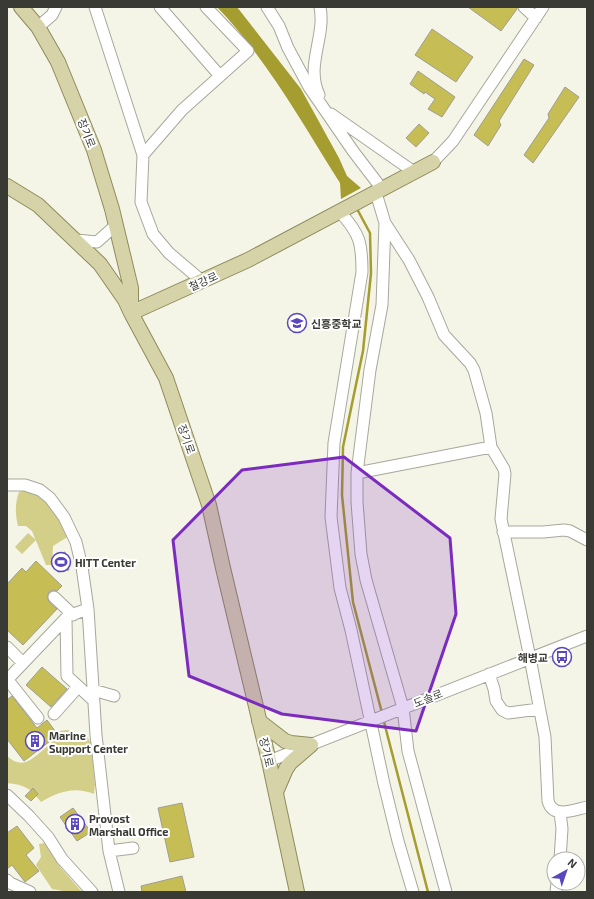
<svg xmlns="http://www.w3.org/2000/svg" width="594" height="899" viewBox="0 0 594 899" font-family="'Exo 2','Noto Sans KR',sans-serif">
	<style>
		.green { fill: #d3cf88 }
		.water { fill: #a59d30 }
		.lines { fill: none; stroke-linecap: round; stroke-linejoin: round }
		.stream { stroke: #a59d30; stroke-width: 2.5 }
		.building { fill: #c6be55; stroke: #9f9e93 }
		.minor-casing { stroke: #a8a79c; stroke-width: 13 }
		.major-casing { stroke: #8e8b5b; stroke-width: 16 }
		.minor { stroke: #fff; stroke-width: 11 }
		.major { stroke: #d6d3a9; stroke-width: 14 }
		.marked { fill: #7b2cbf; fill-opacity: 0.2; stroke: #7b2cbf; stroke-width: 3; stroke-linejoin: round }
		.labels { text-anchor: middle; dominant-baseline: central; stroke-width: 4; stroke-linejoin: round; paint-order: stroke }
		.street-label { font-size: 11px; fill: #3a3a35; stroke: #fff }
		.poi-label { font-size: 11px; font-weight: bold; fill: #3a3a35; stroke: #fff; text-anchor: start }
	</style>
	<rect width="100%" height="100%" fill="#f4f4e7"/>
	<!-- green -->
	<path class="green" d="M29 489 49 500 69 536 53 546 52 565H46L32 531 26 526H18C15 514 15 503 19 492Z
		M28 533 36 540 22 554 15 547Z
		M67 730 86 735 91 743 95 784 94 794C74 786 58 792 41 802 30 788 25 785 7 783V756C22 769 30 761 43 750 50 744 56 739 60 731Z
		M45 843 61 868 82 892H69L52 889 36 865 41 857 39 844Z"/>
	<!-- water -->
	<path class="water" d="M217 7H237L301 89 339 158 347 176 361 188 341 199 340 183C302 123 266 58 217 7Z"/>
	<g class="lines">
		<!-- stream -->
		<path class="stream" d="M356 207 370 233 371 273 363 351 343 447 342 495 353 602 382 713
			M383 718 428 892"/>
	</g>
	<!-- building -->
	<path class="building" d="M468 7H517V9L501 31Z
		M432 29 473 57 456 82 415 55Z
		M524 59 534 65 499 121 501 125 488 146 474 135Z
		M418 71 455 97 442 117 428 109 435 99 425 92 424 94 410 84Z
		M565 87 579 97 533 163 524 155 549 118 548 114Z
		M419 124 429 133 416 147 406 138Z
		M65 552 69 570 58 572 54 555Z
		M36 561 62 586 57 591 52 590 49 592 47 596 49 602 57 609 23 645 7 630V584L22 568 26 572Z
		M42 667 67 689 51 707 26 685Z
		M12 696 37 728 47 720 58 735 24 761 7 739V700Z
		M33 788 38 794 31 801 25 796Z
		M182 803 194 857 170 862 158 808Z
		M73 808 91 832 77 841 60 817Z
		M17 826 34 848 26 855 39 871 25 882 12 865 7 869V833Z
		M182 876 186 892H142L141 886Z"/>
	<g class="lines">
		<!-- minor casing -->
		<g class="minor-casing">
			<path id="minor" d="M95 7 143 155 141 202 153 234 169 253 202 281
				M160 7 220 76
				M267 7 279 26 288 48 309 87 353 151 382 189
				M524 7 536 18
				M38 27 52 15 56 7
				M319 95C305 65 326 37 320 7
				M331 114 414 172
				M143 155 182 110 248 51 206 7
				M433 162 453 141 543 7
				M340 212C360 234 362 243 362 272L334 443 331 517 340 588 351 630 384 784 398 841 413 892
				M385 223 409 260 428 297 444 335 470 363 474 370 486 413 491 447
				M76 240 97 242 116 225
				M357 473 370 370 382 305 385 223 376 193
				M7 485H25L40 490 50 498 64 517 76 542 82 567 88 609 96 735 109 851 119 892
				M503 532H543L564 530 570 531 587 540
				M54 597 73 615
				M66 619 67 676 93 700
				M7 647 23 663
				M489 674 494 689 496 701 502 710 508 713 539 709
				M7 679 38 718
				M7 680 68 616 88 609
				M93 690 114 696
				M54 714 78 687
				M269 761 587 636
				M7 795 29 816 48 837 62 859 92 892
				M109 851 133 848
				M560 859 562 829 560 812
				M7 880 10 883 30 892
				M446 892 408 751 403 708 366 580 361 554 357 502V473L491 447 504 469 505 474 501 519 530 658 545 737 548 801C553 819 573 810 587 807
				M556 892 557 883"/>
		</g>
		<!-- major casing -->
		<g class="major-casing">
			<path id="major" d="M21 7 38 27 58 62 94 150 112 209 131 288V313L166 378 209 505 223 568 269 761 297 892
				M7 186 38 205 100 264 125 300 131 313 248 260 433 162
				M259 721 285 741 291 743 311 745
				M276 792 286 769 290 763 311 745"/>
		</g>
		<!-- minor -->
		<use href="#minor" class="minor"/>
		<!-- major -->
		<use href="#major" class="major"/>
	</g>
	<!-- marked area -->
	<path class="marked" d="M344 457 450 538 456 614 416 731 282 714 189 676 173 540 242 470Z"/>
	<!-- icons -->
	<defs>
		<g id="school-ring" transform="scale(1)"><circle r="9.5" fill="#fff" stroke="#5a46bf" stroke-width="1.5"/><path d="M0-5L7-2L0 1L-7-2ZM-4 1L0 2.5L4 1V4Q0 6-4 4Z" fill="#5a46bf"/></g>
		<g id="stadium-ring" transform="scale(1)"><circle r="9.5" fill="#fff" stroke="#5a46bf" stroke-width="1.5"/><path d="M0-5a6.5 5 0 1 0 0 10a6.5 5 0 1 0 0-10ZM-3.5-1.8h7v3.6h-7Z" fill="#5a46bf"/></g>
		<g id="bus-ring" transform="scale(1)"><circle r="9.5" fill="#fff" stroke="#5a46bf" stroke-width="1.5"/><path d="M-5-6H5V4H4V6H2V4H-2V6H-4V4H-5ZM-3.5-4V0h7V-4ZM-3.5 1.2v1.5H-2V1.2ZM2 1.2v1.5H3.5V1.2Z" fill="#5a46bf"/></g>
		<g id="building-ring" transform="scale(1)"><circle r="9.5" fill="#fff" stroke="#5a46bf" stroke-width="1.5"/><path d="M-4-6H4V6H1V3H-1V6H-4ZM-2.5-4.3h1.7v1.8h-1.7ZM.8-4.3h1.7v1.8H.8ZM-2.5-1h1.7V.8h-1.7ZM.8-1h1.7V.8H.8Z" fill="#5a46bf"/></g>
	</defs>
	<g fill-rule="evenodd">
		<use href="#school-ring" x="297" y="323"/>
		<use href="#stadium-ring" x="61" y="562"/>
		<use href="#bus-ring" x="562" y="657"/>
		<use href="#building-ring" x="35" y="741"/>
		<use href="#building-ring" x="75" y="824"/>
	</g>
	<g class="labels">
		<!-- street labels -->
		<g class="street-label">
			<text transform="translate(87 133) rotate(68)">장기로</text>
			<text transform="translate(203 281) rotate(-24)">철강로</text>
			<text transform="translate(187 439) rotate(71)">장기로</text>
			<text transform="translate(428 698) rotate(-22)">도솔로</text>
			<text transform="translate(267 752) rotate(77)">장기로</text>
		</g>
		<!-- poi labels -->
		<g class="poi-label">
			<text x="311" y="323">신흥중학교</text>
			<text x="75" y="562">HITT Center</text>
			<text x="548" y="657" text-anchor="end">해병교</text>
			<text x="49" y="735">Marine<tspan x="49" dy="13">Support Center</tspan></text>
			<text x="89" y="818">Provost<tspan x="89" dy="13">Marshall Office</tspan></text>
		</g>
	</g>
	<!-- border -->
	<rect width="594" height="899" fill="none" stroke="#3a3a35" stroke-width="16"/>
	<!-- north arrow -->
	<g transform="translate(566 871) rotate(40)"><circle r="19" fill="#ffffff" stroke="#b0b0ae"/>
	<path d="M0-3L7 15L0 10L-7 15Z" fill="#5a46bf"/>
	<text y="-6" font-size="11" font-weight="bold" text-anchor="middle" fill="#3a3a35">N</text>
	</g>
</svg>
